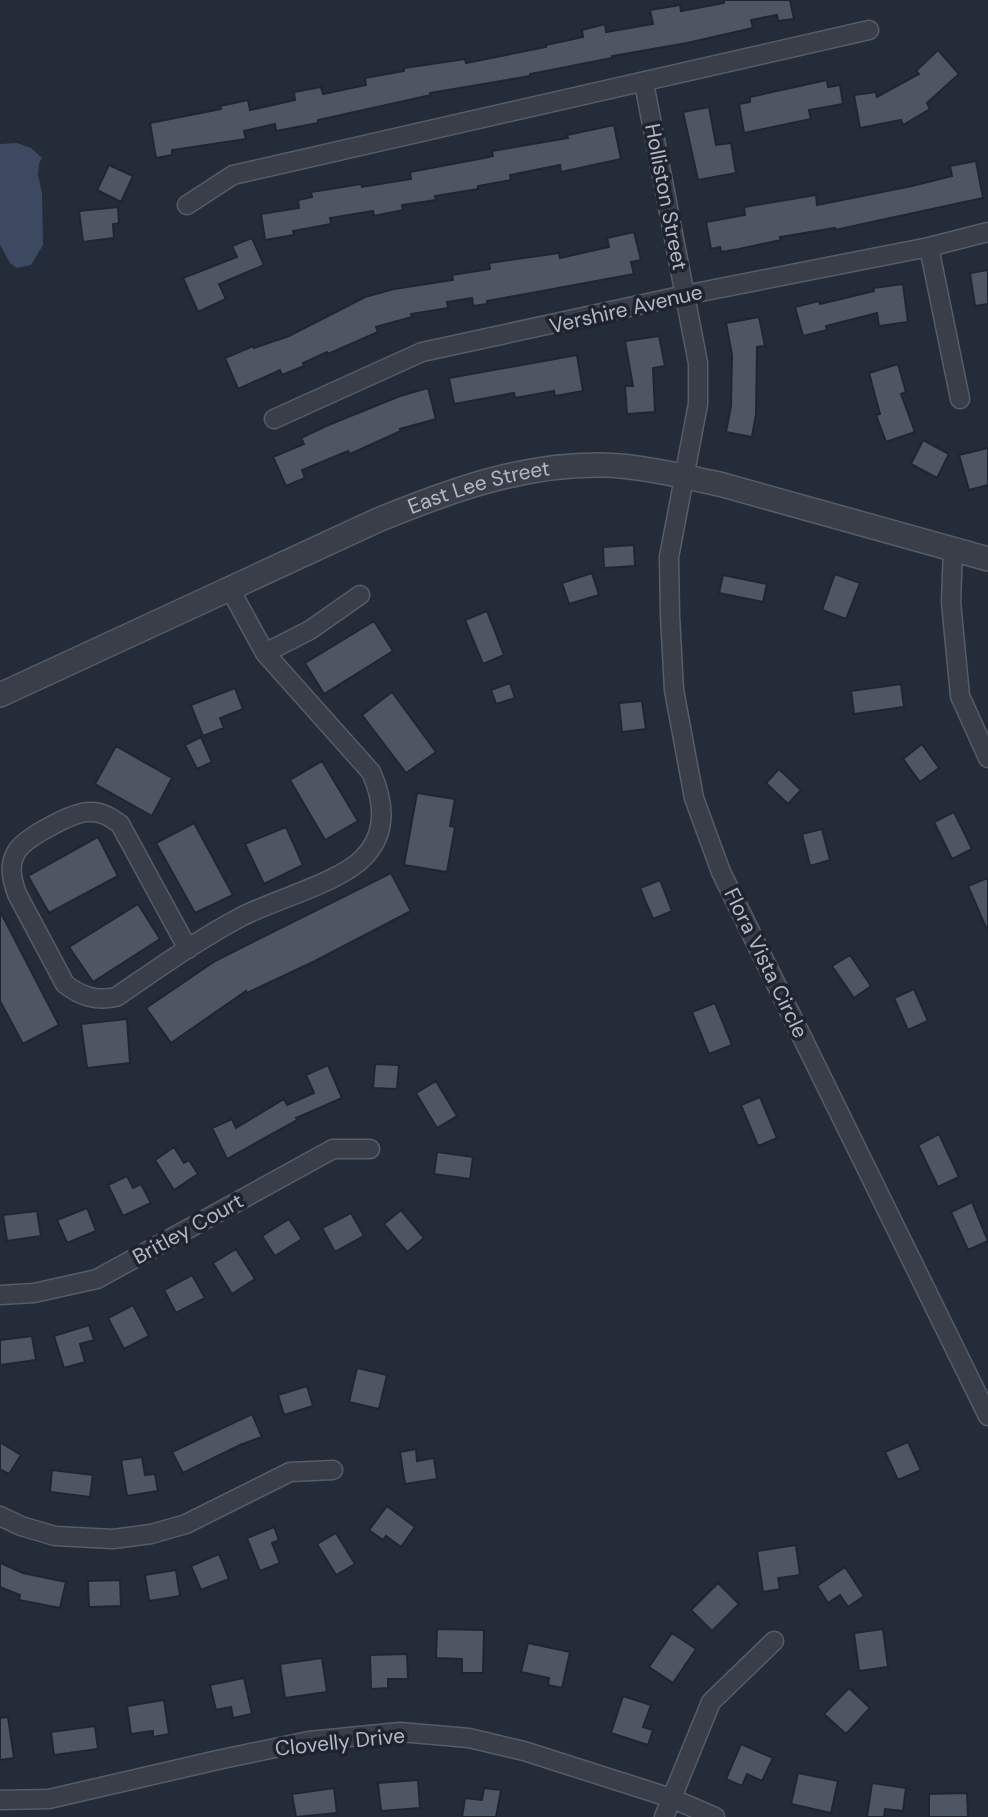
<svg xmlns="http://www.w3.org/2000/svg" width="988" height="1817" viewBox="0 0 988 1817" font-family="'DM Sans',sans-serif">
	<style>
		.water { fill: #3d4960 }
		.building { fill: #4e5664; stroke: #202530; stroke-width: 2 }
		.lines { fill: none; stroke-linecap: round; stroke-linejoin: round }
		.minor-casing { stroke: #575c67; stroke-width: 21 }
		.tertiary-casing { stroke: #575c67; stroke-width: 26 }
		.minor { stroke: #393e49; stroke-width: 18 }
		.tertiary { stroke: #393e49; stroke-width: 23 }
		.labels { text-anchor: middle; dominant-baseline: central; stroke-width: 7; stroke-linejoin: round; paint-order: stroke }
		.street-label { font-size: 21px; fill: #b4b9c5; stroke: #1e232e }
	</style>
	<rect width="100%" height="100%" fill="#252c39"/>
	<!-- water -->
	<path class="water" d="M17 143 31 148 42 158 39 163 38 175 42 193 43 245 31 265 17 268 10 263 0 245V144Z"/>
	<!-- building -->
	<path class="building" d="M724 0H790L794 19 778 21 777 15 751 20 753 28 687 43 612 56V58L530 74V76L430 93 431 95 318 120V123L276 131 275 124 244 131 246 139 172 150V155L156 158 150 123 221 109 220 106 248 100 250 110 295 100 294 92 321 87 323 94 366 85 365 78 404 71V68L465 59 466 63 546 47V45L583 37 582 30 605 24 606 32 653 24 650 10 680 5 681 11 724 3Z
		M938 50 959 74 927 103 930 109 903 125 901 120 860 128 854 95 876 92 877 97 919 74 916 71Z
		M827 80 828 87 840 85 843 104 809 110 811 119 744 133 739 104 750 102V97Z
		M709 107 716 145 731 143 736 173 698 180 683 112Z
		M614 125 621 159 561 172 560 165 510 175 511 180 478 186V189L435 196 436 200 402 205 403 210 374 216 373 211 330 218 331 224 293 231 294 235 265 240 261 214 299 208 298 200 312 197 311 192 361 184 362 187 411 179 410 172 484 158 493 156 492 151 568 138 567 135Z
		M976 161 983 198 835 230V228L780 237 781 240 739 249 721 252 720 247 711 249 706 222 745 215 744 207 816 195 817 205 912 186 952 176 950 166Z
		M109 165 133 176 121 202 97 190Z
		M118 207 119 223 113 224 114 238 83 242 79 211Z
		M634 232 641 260 631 262 634 274 487 301V304L473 306 472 298 447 302 448 308 411 314 412 317 376 327 378 332 328 354 327 352 303 363 304 366 282 375 280 370 238 389 225 358 253 346 254 348 289 336 365 297 394 289 453 280 452 275 490 269 489 263 559 253 560 258 609 247 607 238Z
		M252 238 264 265 219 284 226 299 198 312 183 278 237 257 232 246Z
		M988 270V304L975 306 970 273Z
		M903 284 908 322 879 326 877 313 826 326 827 330 803 336 795 307 819 301 820 304 874 291 873 288Z
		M759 317 765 346 757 347 756 414 752 437 726 432 731 406 732 355 726 323Z
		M659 336 665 366 653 368 655 412 627 414 625 386H633L625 341Z
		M577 355 583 391 555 396 554 391 515 398 514 393 454 404 449 378Z
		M898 364 906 392 901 394 915 432 886 442 876 415 880 414 869 373Z
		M428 388 436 419 400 429 401 431 350 454 348 451 302 470 305 478 286 486 273 457 304 444 301 438 326 426 400 396Z
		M923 440 949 454 937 478 911 464Z
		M988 448V485L969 490 959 455Z
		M634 545 635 566 604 568 603 547Z
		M592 573 599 595 569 604 562 583Z
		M835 574 860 583 846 619 822 610Z
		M723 575 767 584 763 602 719 593Z
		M487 611 504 655 483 664 465 620Z
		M374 621 393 651 324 694 305 663Z
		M510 683 515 698 496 704 491 690Z
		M901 684 904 707 854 714 851 691Z
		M235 688 243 709 220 718 224 728 203 736 191 705Z
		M392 692 436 752 406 773 362 715Z
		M642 701 646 729 622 732 619 703Z
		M201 737 212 762 197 769 185 745Z
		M922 744 939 768 920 782 903 759Z
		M116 746 172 778 152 816 95 784Z
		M322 761 358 821 325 840 290 780Z
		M779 769 801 790 788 804 766 783Z
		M417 793 455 799 450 826 455 827 447 872 404 865Z
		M954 812 972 849 952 859 934 822Z
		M194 823 233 895 195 913 156 843Z
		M286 827 303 865 264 884 245 844Z
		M822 829 830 860 810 866 802 834Z
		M98 837 118 876 49 913 28 876Z
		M391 873 411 911 315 961 247 993 246 991 171 1043 146 1008 215 961Z
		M988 878V932L968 886Z
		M660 880 672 911 653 919 640 888Z
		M138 904 160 939 93 982 69 947Z
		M0 911 59 1025 23 1044 0 1001Z
		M850 955 871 986 854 998 832 966Z
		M914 989 928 1021 908 1030 894 998Z
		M715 1003 732 1045 709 1054 692 1012Z
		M127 1019 130 1063 87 1068 81 1024Z
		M375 1064 399 1065 397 1089 373 1088Z
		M328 1065 342 1098 296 1118 297 1120 227 1159 212 1128 232 1119 236 1128 284 1099 287 1105 314 1093 306 1075Z
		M436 1081 457 1116 437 1128 416 1093Z
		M760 1097 777 1138 758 1146 741 1105Z
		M939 1134 959 1177 938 1187 918 1145Z
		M174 1147 184 1163 189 1160 198 1174 174 1190 155 1160Z
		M437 1152 473 1157 470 1179 434 1174Z
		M127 1176 133 1188 141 1184 151 1203 123 1216 108 1185Z
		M972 1202 988 1241 968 1250 951 1212Z
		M87 1208 96 1231 67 1243 57 1220Z
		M401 1210 424 1238 407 1252 384 1224Z
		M37 1211 41 1236 7 1241 3 1215Z
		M351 1213 364 1236 335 1252 322 1228Z
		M289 1219 302 1239 275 1256 262 1236Z
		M236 1249 255 1279 232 1294 213 1263Z
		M192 1275 205 1298 176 1313 164 1290Z
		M133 1305 149 1336 124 1349 108 1318Z
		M89 1325 94 1340 80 1344 85 1362 64 1368 54 1336Z
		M32 1336 36 1360 0 1365V1340Z
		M357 1368 387 1375 379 1409 349 1402Z
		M307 1386 313 1406 284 1415 278 1395Z
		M252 1414 262 1437 240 1445 183 1473 172 1452Z
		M0 1442 21 1455 9 1474 0 1469Z
		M908 1442 921 1470 898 1480 885 1452Z
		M416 1449 417 1461 434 1458 437 1479 405 1484 400 1452Z
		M142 1457 145 1475 155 1474 158 1491 127 1496 121 1460Z
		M52 1470 93 1475 90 1497 50 1492Z
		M387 1506 415 1527 401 1547 386 1536 383 1540 369 1530Z
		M274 1527 279 1540 272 1543 280 1563 260 1571 247 1538Z
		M336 1533 355 1564 336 1575 317 1544Z
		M796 1545 800 1575 778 1578 780 1589 763 1592 757 1551Z
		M219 1554 229 1579 201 1590 191 1566Z
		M0 1563 23 1573 66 1582 60 1608 19 1600 20 1595 0 1587Z
		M845 1567 864 1596 848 1607 840 1595 828 1603 817 1586Z
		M176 1570 180 1596 149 1601 145 1575Z
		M120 1580 121 1606 89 1607 88 1581Z
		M718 1583 739 1604 712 1631 691 1610Z
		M437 1629 484 1630 483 1673H462V1659L436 1658Z
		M883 1629 888 1667 859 1671 854 1633Z
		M672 1633 696 1649 673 1683 649 1667Z
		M528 1643 570 1652 562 1688 548 1685 549 1678 521 1672Z
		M407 1654 408 1679H388V1688L371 1689 370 1655Z
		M322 1658 327 1692 285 1698 280 1664Z
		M244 1678 252 1714 233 1718 231 1707 216 1710 210 1685Z
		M849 1688 870 1708 846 1734 824 1714Z
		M623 1696 651 1705 643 1727 653 1730 648 1745 611 1733Z
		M164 1700 169 1734 153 1737V1731L131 1734 127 1706Z
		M8 1717 14 1758 0 1760V1718Z
		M95 1726 98 1749 54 1755 51 1732Z
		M741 1744 773 1758 762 1781 747 1774 742 1786 726 1779Z
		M798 1773 838 1781 831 1813 791 1804Z
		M418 1780 420 1808 381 1811 378 1783Z
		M872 1783 906 1788 903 1811 885 1809 884 1817H867Z
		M334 1788 337 1813 296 1817 292 1794Z
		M484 1788 501 1790 496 1817H462L465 1798 482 1800Z
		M967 1793 968 1817H929V1794Z"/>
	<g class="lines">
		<!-- minor casing -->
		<g class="minor-casing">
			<path id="minor" d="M644 83 698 363V404L669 557 670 616 674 690 694 798 721 872 988 1416
				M187 205 233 175 869 30
				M929 247 960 399
				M274 419 422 352 685 295 929 247 988 232
				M953 549 951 602 960 696 988 758
				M265 653 310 630 360 595
				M188 949 120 824C110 817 101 811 89 812 73 812 26 837 17 851 8 865 12 880 17 894L65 984C82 997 96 1001 116 997 156 970 196 941 239 918 272 900 340 883 364 857 388 832 384 801 371 772L265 653 230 589
				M0 1295 34 1293 97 1279 333 1149H370
				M0 1516 21 1526 55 1536 113 1539 151 1534 186 1524 290 1472 333 1470
				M0 1800 49 1799 222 1759 309 1741 400 1732 469 1738 524 1751 671 1798 715 1817
				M664 1817 711 1702 774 1641"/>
		</g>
		<!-- tertiary casing -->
		<g class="tertiary-casing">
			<g id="tertiary">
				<path id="s1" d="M0 695 378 520C449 491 522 464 601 465 637 465 687 477 723 485L988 559"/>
			</g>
		</g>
		<!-- minor -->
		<use href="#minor" class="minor"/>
		<!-- tertiary -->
		<use href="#tertiary" class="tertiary"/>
	</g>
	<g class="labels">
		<!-- street labels -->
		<g class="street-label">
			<text transform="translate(666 197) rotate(79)">Holliston Street</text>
			<text transform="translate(626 309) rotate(-13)">Vershire Avenue</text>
			<text stroke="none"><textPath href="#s1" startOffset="523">East Lee Street</textPath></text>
			<text transform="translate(766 963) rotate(64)">Flora Vista Circle</text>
			<text transform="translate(188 1229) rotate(-29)">Britley Court</text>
			<text transform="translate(340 1742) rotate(-6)">Clovelly Drive</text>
		</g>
	</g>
</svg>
